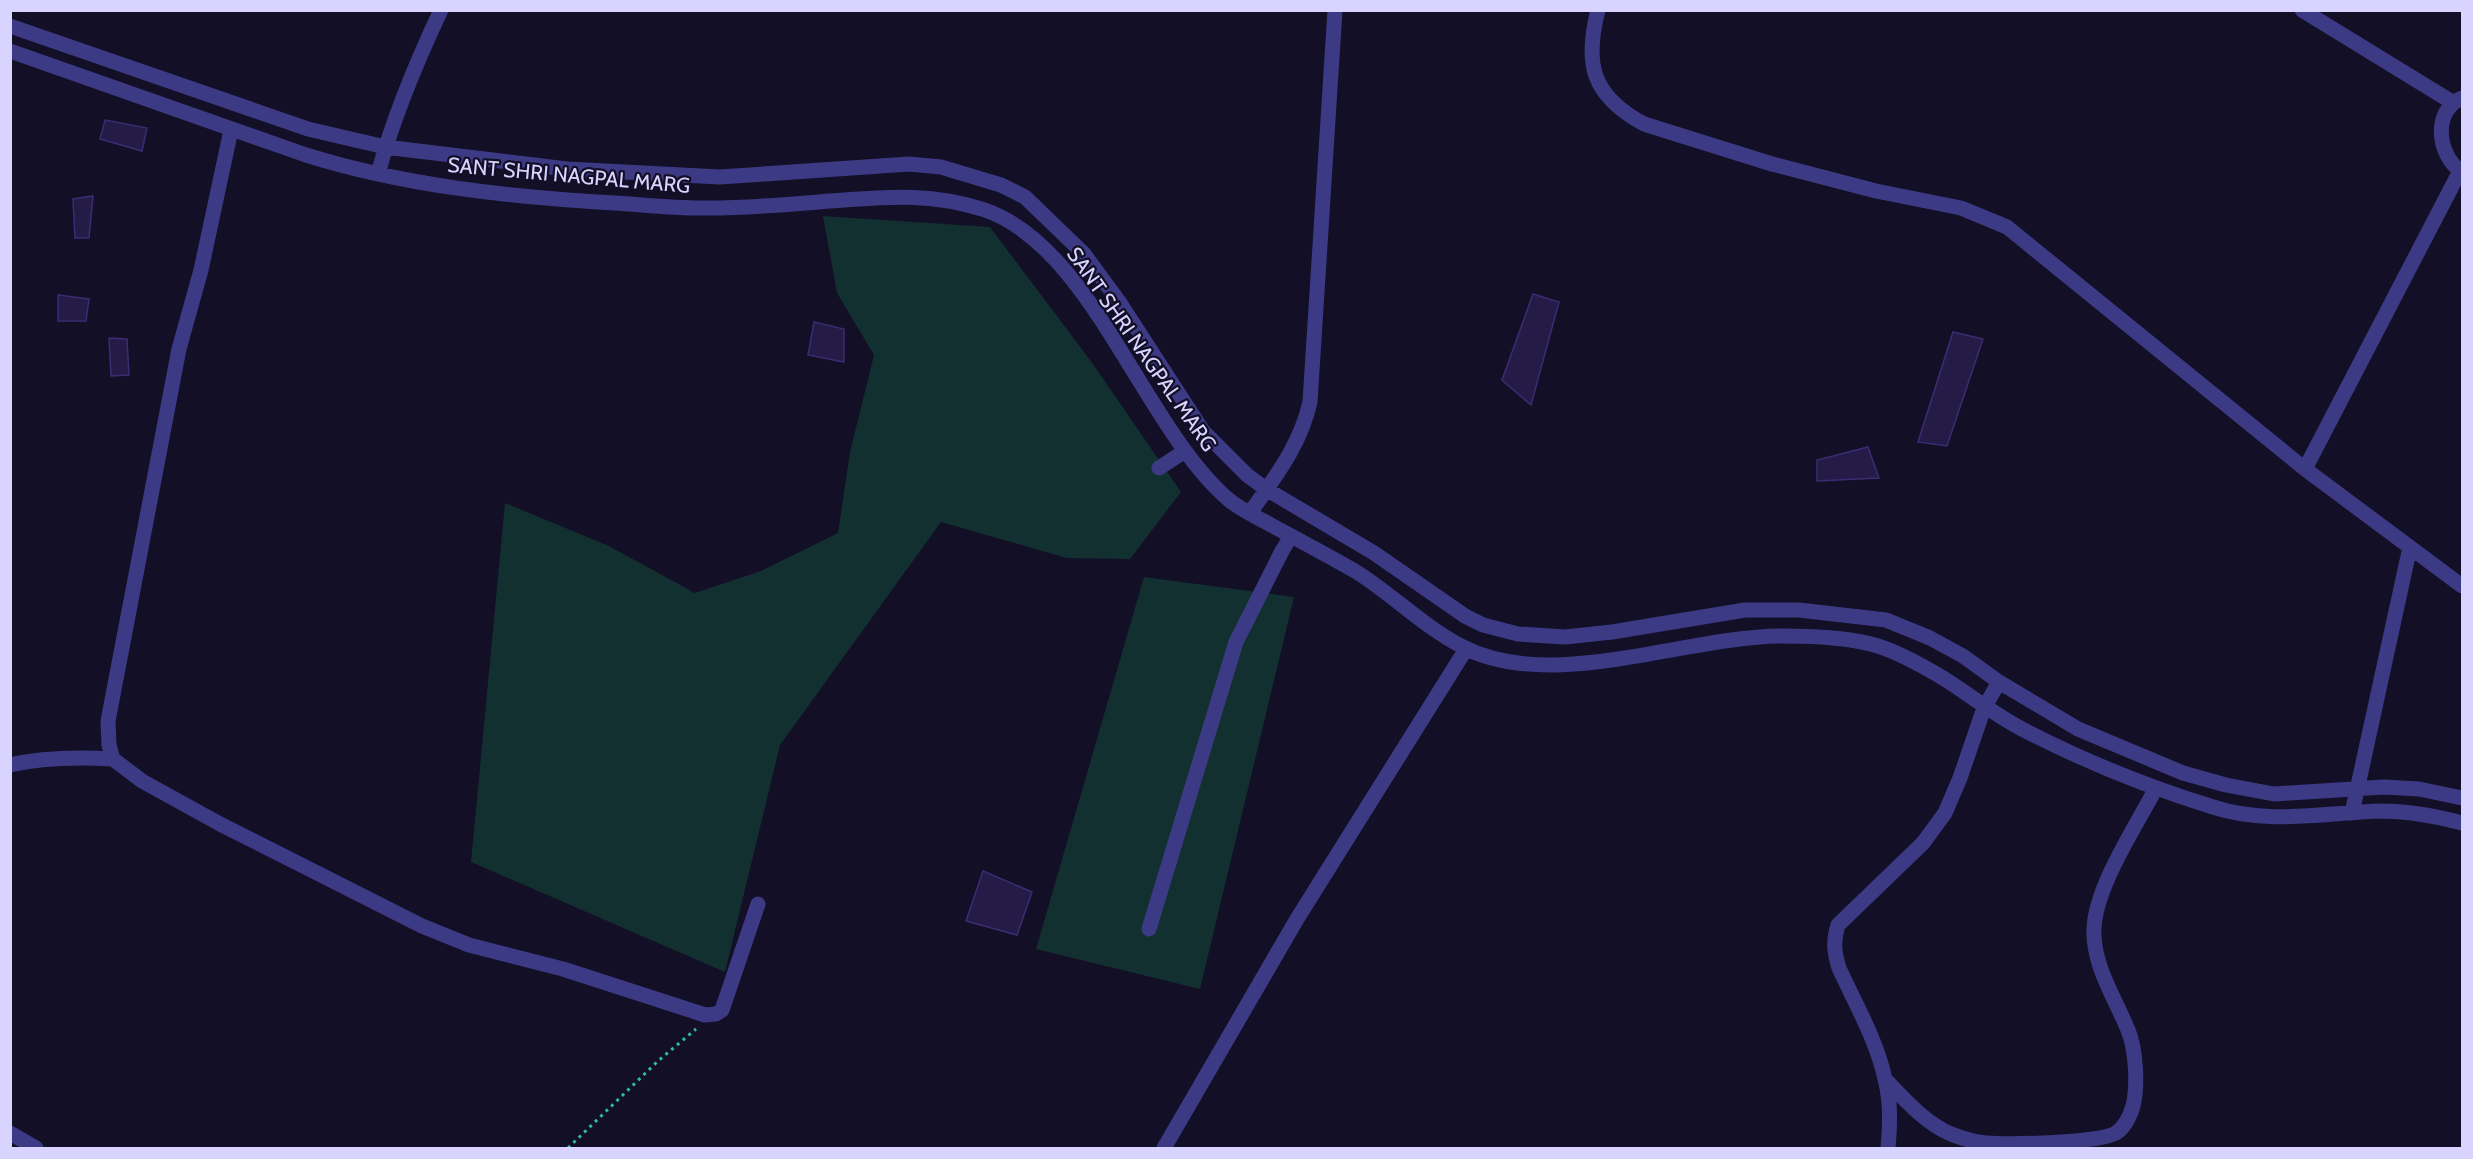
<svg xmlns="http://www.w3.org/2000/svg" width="2473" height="1159" viewBox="0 0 2473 1159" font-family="Cabin,sans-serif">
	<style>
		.green { fill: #12302f }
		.building { fill: #241b47; stroke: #3b2d73; stroke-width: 1.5 }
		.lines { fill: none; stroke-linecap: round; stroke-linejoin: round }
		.path { stroke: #2fb8b0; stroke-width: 3; stroke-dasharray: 3 4.5; stroke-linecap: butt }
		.minor { stroke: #3d3a85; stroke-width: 15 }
		.labels { text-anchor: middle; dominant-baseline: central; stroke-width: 4.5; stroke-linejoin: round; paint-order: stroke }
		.street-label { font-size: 21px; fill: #d9d4ff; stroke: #130f26 }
	</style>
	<rect width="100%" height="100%" fill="#130f26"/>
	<!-- green -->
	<path class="green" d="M823 216 990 227 1093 364 1181 492 1130 559 1067 558 941 522 780 745 725 972 471 862 505 503 609 546 695 593 761 571 838 533 850 452 874 355 837 293Z
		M1144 577 1294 597 1200 989 1036 949Z"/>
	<!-- building -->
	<path class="building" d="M105 120 147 128 142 151 100 139Z
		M93 196 89 238H75L73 199Z
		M1533 294 1559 302 1531 405 1502 380Z
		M58 295 89 299 86 321H58Z
		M814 322 844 329V362L808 355Z
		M1953 332 1983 339 1947 446 1918 442Z
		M109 338 127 339 129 375 111 376Z
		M1868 447 1879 478 1817 481V460Z
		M983 871 1032 892 1017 935 966 921Z"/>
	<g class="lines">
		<!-- path -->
		<path class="path" d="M568 1148 658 1061 696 1029"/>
		<!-- minor -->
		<path class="minor" d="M1598 10C1584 64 1592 96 1644 124L1772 164 1876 191 1961 208 2007 227 2305 469 2462 586
			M2302 10 2452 102
			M10 26 308 129 385 147 567 169 720 177 909 164 941 167 1001 185 1025 197 1084 254 1120 303 1203 431 1247 475 1266 489 1374 553 1465 616 1483 625 1518 634 1565 637 1612 632 1745 610H1799L1886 620 1930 638 1963 656 1999 682 2078 729 2183 773 2226 785 2274 794 2384 787 2419 789 2462 798
			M10 51 306 155C405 186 511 197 614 203 646 205 678 209 710 208 750 208 791 204 830 201 885 197 931 192 985 210 1093 248 1142 425 1229 500 1241 510 1257 517 1271 525 1299 540 1327 555 1355 571 1392 594 1424 627 1463 647 1552 693 1686 636 1783 636 1813 636 1849 637 1878 646 1900 653 1923 666 1943 678 1970 695 1995 715 2024 730 2084 761 2148 787 2213 807 2268 825 2323 813 2380 811 2407 811 2436 816 2462 823
			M2462 98C2432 110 2437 156 2462 172
			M231 130 201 270 179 349 108 721 109 745 113 759 142 781 220 824 422 926 469 945 563 969 705 1015 716 1014 722 1010 758 904
			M378 174C393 118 416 63 441 10
			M1159 468 1185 451
			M2305 469 2460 171
			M1250 513C1275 477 1300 446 1310 402L1335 10
			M10 765C44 757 79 757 113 759
			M2352 813 2410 547
			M1149 929 1236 642 1282 551 1291 536
			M1885 1079C1904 1099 1925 1123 1951 1134 1961 1138 1975 1142 1986 1143 2009 1145 2098 1143 2116 1133 2125 1127 2130 1116 2133 1106 2138 1086 2136 1049 2128 1030 2115 998 2092 964 2094 928 2096 886 2136 826 2156 788
			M10 1133 36 1148
			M1164 1148 1297 919 1466 649
			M1888 1148C1890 1125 1891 1102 1885 1079 1877 1041 1855 1003 1839 968 1834 952 1833 941 1838 925L1923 843 1945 813 1960 778 1984 708 1999 682"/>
	</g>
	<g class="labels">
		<!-- street labels -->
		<g class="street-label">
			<text transform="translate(569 175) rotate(5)">SANT SHRI NAGPAL MARG</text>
			<text transform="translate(1142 349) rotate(55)">SANT SHRI NAGPAL MARG</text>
		</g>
	</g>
	<!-- border -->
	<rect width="2473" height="1159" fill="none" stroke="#d9d4ff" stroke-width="24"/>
</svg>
